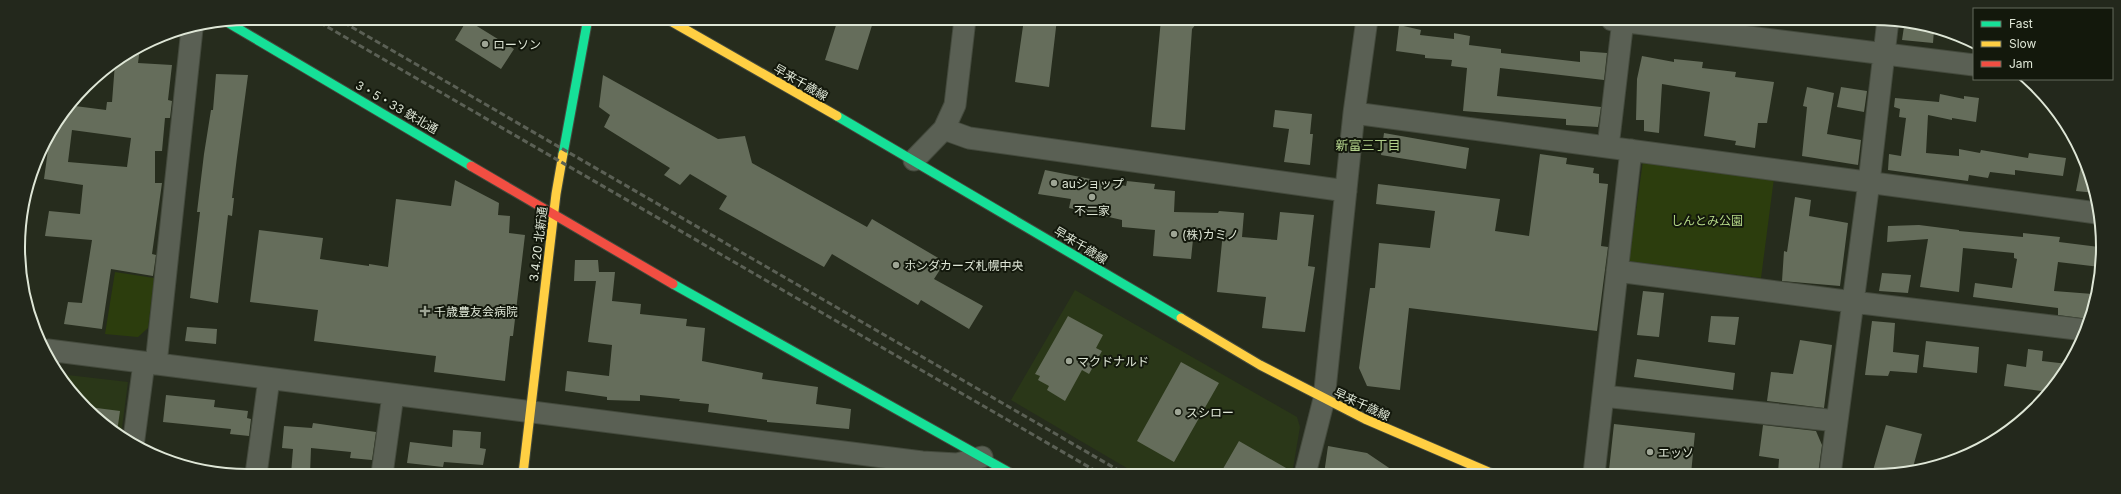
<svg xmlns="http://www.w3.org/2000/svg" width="2121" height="494" viewBox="0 0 2121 494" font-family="Inter,'Noto Sans JP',sans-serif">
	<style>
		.built { fill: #2a3718 }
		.green { fill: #2c3d0d }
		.building { fill: #656d5b; fill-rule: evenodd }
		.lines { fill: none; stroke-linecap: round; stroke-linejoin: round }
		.street-casing { stroke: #444a3d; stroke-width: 23 }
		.fast-casing { stroke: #444a3d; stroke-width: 11 }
		.slow-casing { stroke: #444a3d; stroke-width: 11 }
		.jam-casing { stroke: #444a3d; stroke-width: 11 }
		.street { stroke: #5a6054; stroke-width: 21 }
		.fast { stroke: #16e098; stroke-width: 9 }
		.slow { stroke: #ffcf43; stroke-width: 9 }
		.jam { stroke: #f24e42; stroke-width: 9 }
		.rail { stroke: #5b6055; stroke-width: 3; stroke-dasharray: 6 3; stroke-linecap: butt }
		.poi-dot { fill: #9ea595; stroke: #13180c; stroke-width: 1.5 }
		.labels { text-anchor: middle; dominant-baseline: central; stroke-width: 4; stroke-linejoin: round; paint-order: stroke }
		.poi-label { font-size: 12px; fill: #dee6d6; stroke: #13180c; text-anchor: start }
		.street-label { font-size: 12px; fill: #dee6d6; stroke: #13180c }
		.park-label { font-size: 12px; fill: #b5d887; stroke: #13180c }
		.neighbourhood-label { font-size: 13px; fill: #b3d28c; stroke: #13180c }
		.rim { fill: none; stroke: #dee6d6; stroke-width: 2 }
	</style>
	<rect width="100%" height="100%" fill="#262c1d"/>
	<!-- built -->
	<path class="built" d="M1075 290 1297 417 1300 427 1292 474H1137L1011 400Z
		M59 374 128 382 121 435 65 387Z"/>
	<!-- green -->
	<path class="green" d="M1643 161 1774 178 1761 278 1629 261Z
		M115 272 154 278 148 328 138 337 105 334Z"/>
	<!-- building -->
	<path class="building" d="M838 19H874L858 70 825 60Z
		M1024 19H1057L1049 87 1015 82Z
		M1161 19H1200L1192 29 1185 130 1151 127Z
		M467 20 514 49 501 69 455 40Z
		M1905 20 1934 30 1933 43 1902 40Z
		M1399 25 1421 30 1420 35 1454 39V33L1470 36 1469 45 1501 49V53L1580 62V51L1607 53 1604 80 1500 68 1497 96 1601 107 1598 127 1566 125V119L1463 111 1467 68 1451 66 1452 60 1425 58V55L1396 51Z
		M140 48 138 63 172 65 168 100 172 101 170 118H165L162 151H155V183H162L152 254 156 255 153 276 111 269 102 329 64 324 68 302 82 303 92 240 45 236 49 211 80 214 83 185 44 179 50 135 76 101 75 106 106 110 107 102H112L115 63ZM72 130 131 138 127 167 68 162Z
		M1642 56 1674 62V59L1703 62 1702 68 1736 72 1735 77 1774 82 1767 123H1758L1755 148 1735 145 1736 141 1704 136 1710 92 1662 84 1659 133 1644 131V120H1636L1637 79Z
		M216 74 248 75 237 157 232 198H234L232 216 228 215 218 303 190 298 200 212H197L204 154 211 110H213Z
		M603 75 718 139 745 136 752 163 867 227 872 219 945 262 934 279 983 306 969 329 921 300 918 305 832 254 824 267 719 209 727 196 690 174 680 185 664 175 670 168 604 127 610 115 599 107Z
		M1807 87 1834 93 1827 134 1861 140 1858 165 1802 156 1807 107 1803 106Z
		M1841 87 1867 91 1864 112 1837 107Z
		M1940 94 1964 99V96L1979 98 1976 122 1952 118V120L1928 115 1926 153 1959 156V149L1980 153 1981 150 2028 158 2029 153 2066 158 2063 176 2015 170V175L1990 172 1988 178 1969 175 1968 181 1888 170 1889 154 1901 156 1906 118 1899 117 1900 109 1894 107 1895 98 1939 102Z
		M1275 110 1312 114 1310 134H1313L1310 165 1284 162 1289 129 1273 127Z
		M1384 133 1469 148 1466 169 1381 155Z
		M1540 154 1567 158 1566 164 1594 168 1593 173 1599 174V183L1608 184 1601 246 1608 247 1597 331 1409 308 1400 390 1367 386 1359 368 1370 288H1375L1379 243 1430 248 1435 211 1376 204 1378 184 1500 199 1495 231 1529 236Z
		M2082 161 2095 188 2096 193 2076 191Z
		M1045 170 1126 186 1127 181 1155 184 1154 189 1175 191 1174 212 1218 213 1219 211 1244 213 1242 237 1277 240 1280 212 1314 215 1308 266 1315 267 1305 332 1262 328 1266 297 1217 292 1223 232 1194 230 1191 259 1153 256 1155 230 1122 227V220L1069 208 1071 199 1038 194Z
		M455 180 499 203 498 215 510 216 509 233 525 235 513 336H510L505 381 434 372 436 356 314 341 318 310 250 302 259 230 323 238 320 259 369 266V264L388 267 396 199 451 206Z
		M1795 197 1811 200 1809 216 1848 223 1840 286 1782 281 1784 251 1787 252Z
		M1919 225 1959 230V231L2023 237V233L2060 237 2059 242 2099 247 2100 267 2058 262 2054 291 2093 294 2088 319 2058 315V308L1973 297 1975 283 2012 288 2017 259 2014 258V253L1963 248 1959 292 1920 287 1928 239 1887 242 1888 226Z
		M575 260H598L599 272H615L612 301 641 304 640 314 687 319 686 326 705 328 702 361 763 373 762 379 818 387 816 404 851 409 849 429 767 422V420L708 412 709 404 679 401 680 399 640 395V401L607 400V397L565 391 567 371 609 376 612 345 588 342 596 281H574Z
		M1882 273 1911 275 1908 293 1879 291Z
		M1643 291 1664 293 1659 337 1637 335Z
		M1068 316 1103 335 1096 348 1102 351 1089 374 1082 370 1065 401 1047 390 1049 386 1038 380 1040 376 1035 374Z
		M1711 316 1739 317 1735 345 1708 342Z
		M1872 321 1895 323 1893 352 1919 355 1917 373 1890 371 1888 376 1865 375Z
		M187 327 217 329 216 344 185 341Z
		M1800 340 1832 345 1824 408 1767 401 1771 372 1793 374Z
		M1926 341 1979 347 1977 373 1923 367Z
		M2028 349 2043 351 2042 361 2068 364 2048 392 2004 386 2007 364 2026 367Z
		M1637 359 1735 373 1733 390 1634 377Z
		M1181 362 1219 383 1174 462 1137 441Z
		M166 395 215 400 214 407 248 411 247 418 251 419 249 436 230 434 231 429 163 422Z
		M89 407 120 411 117 432 107 423Z
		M313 423 376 432 372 460 350 458 351 452 311 448 310 474H291L293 449 282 448 284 426 312 428Z
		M1614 424 1695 433 1691 474H1653L1609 470Z
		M1763 425 1816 431 1822 445 1818 474H1778L1779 459 1759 456Z
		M1886 425 1922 434 1912 471 1904 474H1872Z
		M453 430 481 432 480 448 486 449 483 465 444 462 443 467 407 463 410 442 452 447Z
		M1239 441 1293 472V474H1220Z
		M1328 446 1367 453 1398 474H1324Z"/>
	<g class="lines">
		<!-- street casing -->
		<g class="street-casing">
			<path id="street" d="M1612 20 1974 65
				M1354 113 2097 213
				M944 129 969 138 1346 191
				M1608 147 1623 20
				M914 160 944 129 955 105 965 19
				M1617 271 1853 302 2085 330
				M48 350 922 462 957 464 982 457
				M156 364 192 29
				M1603 396 1837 421
				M133 446 144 363
				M256 474 269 379
				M382 474 393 395
				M1305 474 1324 399 1354 113 1367 19
				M1594 474 1631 150
				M1830 474 1869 182 1888 20"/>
		</g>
		<!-- fast casing -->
		<g class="fast-casing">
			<path id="fast" d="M227 22 471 166
				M837 116 1181 318
				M563 154 588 18
				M673 284 1012 474"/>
		</g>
		<!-- slow casing -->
		<g class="slow-casing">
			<path id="slow" d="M667 19 837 116
				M1181 318 1260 365 1365 419 1493 474
				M523 474 556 194 563 154"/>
		</g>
		<!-- jam casing -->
		<g class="jam-casing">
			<path id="jam" d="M471 166 673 284"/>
		</g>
		<!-- street -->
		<use href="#street" class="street"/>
		<!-- fast -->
		<use href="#fast" class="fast"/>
		<!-- slow -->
		<use href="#slow" class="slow"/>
		<!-- jam -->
		<use href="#jam" class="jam"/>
		<!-- rail -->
		<path class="rail" d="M312 18 1101 474
			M336 18 1125 474"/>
	</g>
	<!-- markers -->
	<g class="poi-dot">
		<circle cx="485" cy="44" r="4"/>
		<circle cx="1054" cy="183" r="4"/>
		<circle cx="1092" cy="197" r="4"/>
		<circle cx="1174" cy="234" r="4"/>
		<circle cx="896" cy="265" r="4"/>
		<path d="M423 305h4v4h4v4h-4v4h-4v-4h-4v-4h4z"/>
		<circle cx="1069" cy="361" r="4"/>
		<circle cx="1178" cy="412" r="4"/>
		<circle cx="1650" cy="452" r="4"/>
	</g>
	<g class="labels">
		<!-- poi labels -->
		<g class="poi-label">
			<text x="493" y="44">ローソン</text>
			<text x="1062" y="183">auショップ</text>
			<text x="1092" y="210" text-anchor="middle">不二家</text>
			<text x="1182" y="234">(株)カミノ</text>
			<text x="904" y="265">ホンダカーズ札幌中央</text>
			<text x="434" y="311">千歳豊友会病院</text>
			<text x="1077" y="361">マクドナルド</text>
			<text x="1186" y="412">スシロー</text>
			<text x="1658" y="452">エッソ</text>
		</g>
		<!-- street labels -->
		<g class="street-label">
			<text transform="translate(801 82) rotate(30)">早来千歳線</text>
			<text transform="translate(397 107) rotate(30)">3・5・33 鉄北通</text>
			<text transform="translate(538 244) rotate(-83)">3.4.20 北新通</text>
			<text transform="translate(1081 245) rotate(31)">早来千歳線</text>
			<text transform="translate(1362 404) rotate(25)">早来千歳線</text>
		</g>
		<!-- park labels -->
		<g class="park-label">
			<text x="1707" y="220">しんとみ公園</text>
		</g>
		<!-- neighbourhood labels -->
		<g class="neighbourhood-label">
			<text x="1368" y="145">新富三丁目</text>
		</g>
	</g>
	<!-- crop -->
	<path d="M0 0H2121V494H0ZM247 25H1874A222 222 0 0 1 2096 247V247A222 222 0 0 1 1874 469H247A222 222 0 0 1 25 247V247A222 222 0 0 1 247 25Z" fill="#23281c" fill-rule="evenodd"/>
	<path class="rim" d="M247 25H1874A222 222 0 0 1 2096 247V247A222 222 0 0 1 1874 469H247A222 222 0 0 1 25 247V247A222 222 0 0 1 247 25Z"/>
	<!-- legend -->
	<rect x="1973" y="8" width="140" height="72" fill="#13180c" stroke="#646a5d"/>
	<rect x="1981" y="21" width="20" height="6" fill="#16e098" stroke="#646a5d"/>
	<text x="2009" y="28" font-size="12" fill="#dee6d6">Fast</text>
	<rect x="1981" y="41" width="20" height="6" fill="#ffcf43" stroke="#646a5d"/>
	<text x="2009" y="48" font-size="12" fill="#dee6d6">Slow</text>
	<rect x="1981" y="61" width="20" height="6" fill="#f24e42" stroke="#646a5d"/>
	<text x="2009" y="68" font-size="12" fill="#dee6d6">Jam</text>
</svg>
